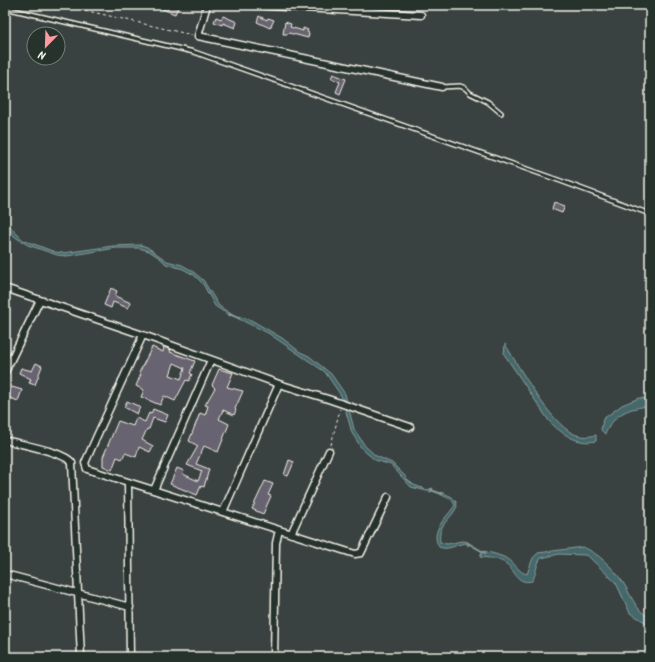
<svg xmlns="http://www.w3.org/2000/svg" width="655" height="662" viewBox="0 0 655 662" font-family="Kalam,sans-serif">
	<style>
		.water { fill: #44676b; stroke: #8a9e9d }
		.lines { fill: none; stroke-linecap: round; stroke-linejoin: round }
		.stream { stroke: #8a9e9d; stroke-width: 2 }
		.building { fill: #686470; stroke: #f4f1e8; fill-rule: evenodd }
		.service-casing { stroke: #f4f1e8; stroke-width: 6 }
		.minor-casing { stroke: #f4f1e8; stroke-width: 9 }
		.path { stroke: #f4f1e8; stroke-width: 1; stroke-dasharray: 3 3; stroke-linecap: butt }
		.service { stroke: #26332d; stroke-width: 3 }
		.minor { stroke: #26332d; stroke-width: 6 }
	</style>
	<rect width="100%" height="100%" fill="#3a4241"/>
	<filter id="ink" filterUnits="userSpaceOnUse"><feTurbulence type="fractalNoise" baseFrequency=".025" numOctaves="2"/><feDisplacementMap in="SourceGraphic" scale="8" xChannelSelector="R" yChannelSelector="G"/><feConvolveMatrix kernelMatrix="1 2 1 2 8 2 1 2 1" color-interpolation-filters="sRGB"/></filter>
	<g filter="url(#ink)">
		<!-- water -->
		<path class="water" d="M5 219 13 230 23 240 55 252 63 253 113 246 141 245 147 247 167 261 182 265 191 270 203 280 219 306 231 314 230 316 215 306 203 284 194 275 183 269 166 264 160 258 149 251 139 248H116L67 256 57 255 28 245 21 241 14 236 5 224Z
			M238 316 251 320 282 338 300 352 309 356 331 374 345 394 354 429 365 446 376 456 392 463 405 476 407 480 414 485 427 490 433 488 431 492 411 487 391 465 375 460 362 449 352 433 342 397 325 372 268 333 237 318Z
			M505 344C519 367 550 423 574 434 581 437 589 437 596 435V441C577 445 562 434 549 421L504 354Z
			M639 398 650 399V406C628 408 615 413 605 434L601 430 603 419 622 405Z
			M441 492 452 497 456 502 457 506C452 520 437 523 440 542 450 548 458 538 468 542L470 544 468 546 466 543C456 544 449 551 439 547 429 530 447 518 455 505L452 500 440 494Z
			M583 547C598 553 613 568 622 581 630 592 636 613 650 617V625L630 613 616 583 589 557 585 555 559 554 541 558C535 566 537 574 532 581 516 585 515 569 505 563 497 558 488 558 480 557L483 551C492 553 500 555 508 559 515 563 519 573 527 574L533 558 538 553Z"/>
		<g class="lines">
			<!-- stream -->
			<path class="stream" d="M229 314 239 318
				M431 490 442 494
				M468 543 485 553"/>
		</g>
		<!-- building -->
		<path class="building" d="M152 5H179L175 14Z
			M223 16 237 22 235 28 223 23 222 25 214 22 216 17 221 19Z
			M259 16 267 20 268 18 274 20 270 28 257 22Z
			M285 22 291 24 290 27 300 30 303 31V28L308 30 307 32 309 33 308 38 289 33 288 34H283Z
			M333 74 346 79 340 94 336 92 340 82 331 78Z
			M554 202 565 206 562 213 552 209Z
			M111 288 117 291 115 296 131 303 128 308 113 302 111 308 104 305Z
			M152 347 163 352 164 347 171 350 170 352 195 361 190 373 192 374 189 381 186 380 175 401 164 396 160 405 141 397 144 390 136 386 141 374 139 373ZM174 363 185 368 181 379 170 375Z
			M36 363 42 366 35 385 29 383 31 379 19 373 21 368 32 371Z
			M219 369 233 373 227 387 243 391 235 409 236 410 234 415 223 410 219 419 229 424 218 452 204 446 196 464 209 469 204 487 201 486 197 495 170 484 177 468 184 471 183 474 198 481 202 471 187 465 198 446 189 441 200 413 205 415 208 406 205 405 215 388 212 385Z
			M12 387 22 390 18 401 5 396V390L10 392Z
			M127 401 140 407 137 414 124 407Z
			M153 409 168 415 165 422 153 418 149 429H147L142 440 153 446 150 452 139 447 136 457 125 453 122 459 117 457 112 470 103 466V457L118 421 133 426 136 418 145 422 149 413 151 414Z
			M289 460 294 462 288 476 284 475Z
			M265 481 273 484 268 495 271 496 263 514 252 509Z"/>
		<g class="lines">
			<!-- service casing -->
			<g class="service-casing">
				<path id="service" d="M5 8 194 52 558 180 650 214
					M442 87 460 86 465 88 470 93 488 102 501 113"/>
			</g>
			<!-- minor casing -->
			<g class="minor-casing">
				<path id="minor" d="M207 5 198 36 442 87
					M253 5 421 15
					M5 288 143 335 279 384 328 399 410 427
					M143 335 96 438 85 463 87 469 355 554 361 553 388 497
					M5 372 40 300
					M5 440C19 444 66 452 72 463L81 657
					M128 482 130 657
					M154 490 211 360
					M223 512 279 384
					M291 534 329 451
					M5 574 130 607
					M274 657 276 543 279 530"/>
			</g>
			<!-- path -->
			<path class="path" d="M62 5 192 35
				M331 445 340 409"/>
			<!-- service -->
			<use href="#service" class="service"/>
			<!-- minor -->
			<use href="#minor" class="minor"/>
		</g>
	</g>
	<!-- margin -->
	<rect width="655" height="662" fill="none" stroke="#26332d" stroke-width="20"/>
	<rect x="10" y="10" width="635" height="642" fill="none" stroke="#f4f1e8" stroke-width="1.5" filter="url(#ink)"/>
	<!-- north arrow -->
	<g transform="translate(46 46) rotate(203)"><circle r="19" fill="#26332d" stroke="#787f78"/>
	<path d="M0-3L7 15L0 10L-7 15Z" fill="#ff9aa2"/>
	<text y="-6" font-size="11" font-weight="bold" text-anchor="middle" fill="#f4f1e8">N</text>
	</g>
</svg>
